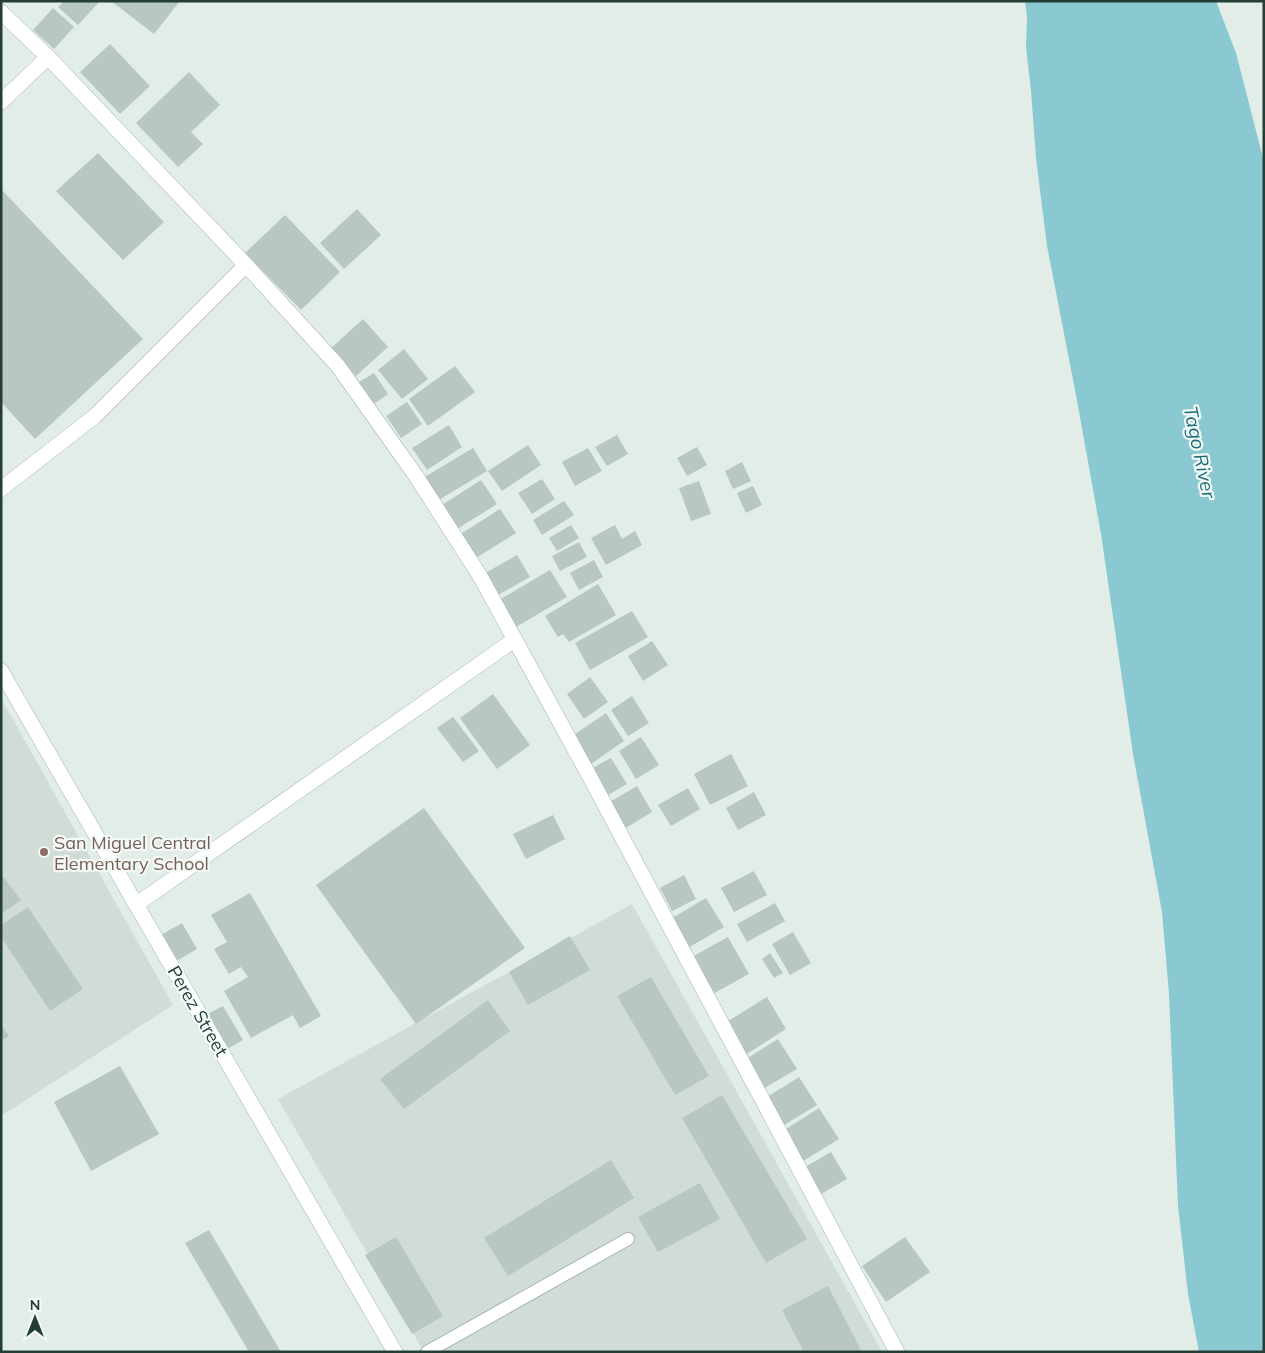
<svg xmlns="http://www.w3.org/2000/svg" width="1265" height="1353" viewBox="0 0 1265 1353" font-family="Mulish,sans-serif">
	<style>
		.built { fill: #d1dcd7 }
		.water { fill: #8ac9d2 }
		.building { fill: #b8c7c1 }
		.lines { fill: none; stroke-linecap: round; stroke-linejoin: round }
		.service-casing { stroke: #a5b5af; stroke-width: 14 }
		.minor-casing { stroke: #a5b5af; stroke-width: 16 }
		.tertiary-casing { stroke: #a5b5af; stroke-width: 16 }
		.service { stroke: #fff; stroke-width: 12 }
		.minor { stroke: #fff; stroke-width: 15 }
		.tertiary { stroke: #fff; stroke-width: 15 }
		.education-dot { fill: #8d6e63; stroke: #f3f9f6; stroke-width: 2 }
		.labels { text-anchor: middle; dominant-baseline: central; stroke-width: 4.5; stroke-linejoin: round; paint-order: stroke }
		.education-label { font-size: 18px; fill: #785e54; stroke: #f3f9f6; text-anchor: start }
		.street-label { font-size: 18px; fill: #223e36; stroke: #f3f9f6 }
		.water-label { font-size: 19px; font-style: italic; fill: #1c6d7a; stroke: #f3f9f6 }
	</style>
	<rect width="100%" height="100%" fill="#e2ede8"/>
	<!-- built -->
	<path class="built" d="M1 698 173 1005 1 1116Z
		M632 904 882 1352H424L278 1099Z"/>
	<!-- water -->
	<path class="water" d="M1025 1H1216L1236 53 1264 162V1352H1199L1188 1294 1178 1206 1169 994 1162 912 1133 754 1101 534 1076 395 1047 246 1036 158 1031 91 1026 47 1027 17Z"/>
	<!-- building -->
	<path class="building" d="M64 1H100L78 25 58 7Z
		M111 1H180L154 34Z
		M53 8 74 27 54 49 33 30Z
		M110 44 150 86 120 114 80 72Z
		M189 72 220 105 191 132 203 144 178 167 136 123Z
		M98 153 164 222 123 260 56 191Z
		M1 189 143 339 35 439 1 402Z
		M357 209 381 235 344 269 320 243Z
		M285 215 340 272 301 310 245 253Z
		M363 319 388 347 356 376 331 348Z
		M404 349 428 379 402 399 378 370Z
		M455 366 475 392 428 426 409 399Z
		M374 373 388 394 374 404 359 382Z
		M407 402 422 424 401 438 386 416Z
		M449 425 462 447 427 470 412 448Z
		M617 435 628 454 607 466 595 447Z
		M528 445 541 465 502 491 488 471Z
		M697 447 707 465 687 476 677 458Z
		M473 448 487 471 432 504 418 481Z
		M588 448 602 471 575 486 562 462Z
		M742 462 751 481 733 489 725 471Z
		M542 479 555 499 532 514 518 493Z
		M481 480 497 504 457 529 442 505Z
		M699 481 711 514 691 521 679 488Z
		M753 486 762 505 746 513 737 493Z
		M564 501 574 515 542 535 533 520Z
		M500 509 516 533 471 561 456 537Z
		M571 525 579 538 557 551 549 538Z
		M615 525 622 539 635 531 642 545 606 565 591 538Z
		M579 542 587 557 560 571 552 556Z
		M517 555 530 577 493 598 480 576Z
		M594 560 603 577 579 590 570 573Z
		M550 570 567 597 516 627 499 600Z
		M598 584 616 615 569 642 563 634 558 637 545 616Z
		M632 611 648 637 590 670 575 643Z
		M652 641 668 665 643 681 628 656Z
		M590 677 608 702 584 719 567 694Z
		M493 694 530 745 497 769 460 718Z
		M632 696 649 723 628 736 611 710Z
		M606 713 624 741 588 766 569 738Z
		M453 717 479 751 463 762 437 728Z
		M641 737 659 765 636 779 619 751Z
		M731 754 748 786 710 805 694 774Z
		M611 758 627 784 603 798 587 771Z
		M637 786 652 812 624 829 608 803Z
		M688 788 700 809 671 826 658 805Z
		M754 792 766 815 738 830 726 808Z
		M424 808 525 948 416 1024 316 885Z
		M553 815 565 839 526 859 513 834Z
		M754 871 767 895 734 912 721 888Z
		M1 874 21 900 1 914Z
		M684 875 696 899 672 911 660 888Z
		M250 893 321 1016 300 1028 293 1015 251 1038 224 991 248 977 241 967 229 974 214 949 227 942 211 915Z
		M706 898 724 927 681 952 664 923Z
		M775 903 785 921 747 942 737 924Z
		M28 907 83 989 50 1011 1 937V925Z
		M182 923 197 949 173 963 159 936Z
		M793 932 811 963 790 975 772 944Z
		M570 936 590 970 528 1005 509 972Z
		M728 937 749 974 709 996 688 959Z
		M770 953 783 973 774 978 762 959Z
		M651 977 709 1076 675 1095 617 996Z
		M767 997 786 1029 737 1060 717 1028Z
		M488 1000 510 1031 404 1109 380 1079Z
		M223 1006 243 1040 224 1051 204 1016Z
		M1 1024 9 1036 1 1041Z
		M778 1039 797 1069 761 1090 743 1061Z
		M120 1066 159 1134 91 1171 54 1102Z
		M799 1077 817 1105 779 1128 762 1100Z
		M722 1095 807 1239 766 1263 682 1118Z
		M819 1108 839 1139 795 1166 775 1136Z
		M831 1152 847 1179 816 1197 800 1170Z
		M611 1160 634 1198 508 1276 484 1238Z
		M700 1183 720 1219 658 1252 638 1217Z
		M209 1230 281 1352H249L185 1243Z
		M396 1237 443 1316 412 1334 365 1255Z
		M905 1237 930 1272 886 1302 862 1266Z
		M828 1286 862 1352H804L782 1310Z"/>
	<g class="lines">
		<!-- service casing -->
		<g class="service-casing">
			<path id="service" d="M427 1352 628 1239"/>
		</g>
		<!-- minor casing -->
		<g class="minor-casing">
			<path id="minor" d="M1 102 48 57
				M1 489 95 416 246 265
				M1 671 395 1352
				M137 904 514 640"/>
		</g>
		<!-- tertiary casing -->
		<g class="tertiary-casing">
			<path id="tertiary" d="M1 12 48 57 246 265 338 366 416 476 480 576 591 779 897 1352"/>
		</g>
		<!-- service -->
		<use href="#service" class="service"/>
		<!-- minor -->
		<use href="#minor" class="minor"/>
		<!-- tertiary -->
		<use href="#tertiary" class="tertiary"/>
	</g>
	<!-- markers -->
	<circle class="education-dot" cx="44" cy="852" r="5"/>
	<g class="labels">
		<!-- education labels -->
		<g class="education-label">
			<text x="54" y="842">San Miguel Central<tspan x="54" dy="21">Elementary School</tspan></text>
		</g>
		<!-- street labels -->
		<g class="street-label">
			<text transform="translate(198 1011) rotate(60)">Perez Street</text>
		</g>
		<!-- water labels -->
		<g class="water-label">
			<text transform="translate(1200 452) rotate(78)">Tago River</text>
		</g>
	</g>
	<!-- border -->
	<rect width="1265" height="1353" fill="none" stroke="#223e36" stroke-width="5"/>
	<!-- north arrow -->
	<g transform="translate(35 1318)" stroke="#f3f9f6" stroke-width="4" paint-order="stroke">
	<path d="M0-4L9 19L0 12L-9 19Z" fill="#223e36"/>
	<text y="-8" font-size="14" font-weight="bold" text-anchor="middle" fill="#223e36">N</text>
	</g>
</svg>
